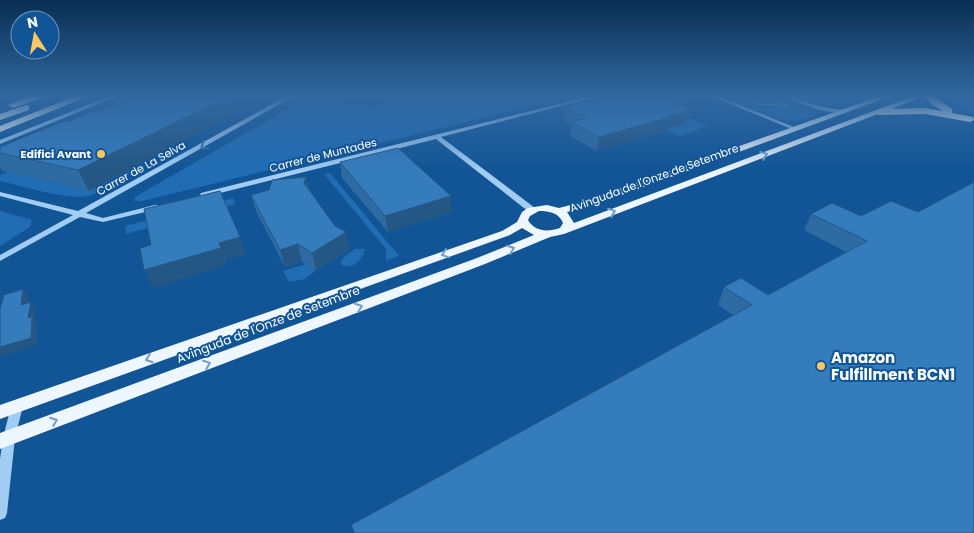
<svg xmlns="http://www.w3.org/2000/svg" width="974" height="533" viewBox="0 0 974 533" font-family="Poppins,sans-serif">
	<style>
		.green { fill: #206db4 }
		.water { fill: #386998; stroke: #93c8f7 }
		.lines { fill: none; stroke-linecap: round; stroke-linejoin: round }
		.minor { fill: #a1ccf3; fill-rule: evenodd }
		.major { fill: #eef6ff; fill-rule: evenodd }
		.highway { fill: #fff; fill-rule: evenodd }
		.wall { fill: #2e6ba3 }
		.shaded-wall { fill: #255784 }
		.building { fill: #357cbd; stroke: #255784 }
		.oneway { stroke: #3c79b2 }
		.oneway2 { stroke: #749dc5 }
		.poi-dot { fill: #ffc764; stroke: #115596; stroke-width: 2 }
		.labels { text-anchor: middle; dominant-baseline: central; stroke-width: 4; stroke-linejoin: round; paint-order: stroke }
		.far-poi-label { font-size: 11px; font-weight: bold; fill: #fff; stroke: #115596; text-anchor: end }
		.far-street-label { font-size: 11px; fill: #fff; stroke: #115596 }
		.street-label { font-size: 12px; fill: #fff; stroke: #115596 }
		.near-poi-label { font-size: 15px; font-weight: bold; fill: #fff; stroke: #115596; text-anchor: start }
	</style>
	<rect width="100%" height="100%" fill="#115596"/>
	<!-- green -->
	<path class="green" d="M393 96H573L142 201H134L135 197 307 98 376 108Z
		M718 96H774L811 110 816 115 798 121 781 120Z
		M793 96H862C830 108 825 107 793 96Z
		M957 96H970L974 99V113L961 107 951 99Z
		M682 115 708 126 679 136 666 130Z
		M127 171 134 173C120 181 106 190 92 195 71 202 23 186 0 181V175L8 172Z
		M330 173 399 256 386 260V249L324 174Z
		M233 198 235 204 126 234 125 226Z
		M0 211 32 220 30 227 0 246Z
		M355 249H365C363 260 350 272 341 264L342 259Z
		M306 264 316 270 305 279 289 282 283 271Z"/>
	<!-- water -->
	<path class="water" d="M734 96H762L789 106 756 104Z"/>
	<g class="lines">
		<!-- minor -->
		<path class="minor" d="M110 96H118L0 144V140Z
			M287 96H294L86 213 103 218 155 205H158L159 207 158 209 103 222 80 217 0 261V255L73 215 0 196V192L78 211Z
			M591 96H601L441 137 535 208 536 210 535 212H529L436 139 204 197 200 195 201 193Z
			M710 96H718L799 129 794 130Z
			M779 96H788L822 107 844 110 847 112 844 114 819 110Z
			M17 401 21 403 23 406 15 438 7 513 5 518 0 520V459L3 438 11 406 13 403Z"/>
		<!-- major -->
		<path class="major" d="M880 96H891L589 207 567 212 574 223 914 96H925L564 234 550 237 485 264 0 449V433L477 258 534 235 522 228 510 235 0 419V405L502 231 517 222 522 212 528 208 547 205 559 208 582 202ZM539 211C550 211 559 213 563 223L560 228C548 232 535 232 528 220L530 216Z"/>
		<!-- highway -->
		<path class="highway" d="M32 96H47L13 108 8 105Z
			M76 96H89L0 132V126Z
			M924 96H933L952 109V113L973 117 974 120 970 122 925 114 879 115 874 112 879 109 925 108 943 111 931 104Z
			M26 105 29 106V110L0 120V114Z"/>
	</g>
	<!-- wall -->
	<path class="wall" d="M136 96H269L89 191 2 171 0 167V147L67 122 100 111Z
		M565 107 684 108 686 124 667 129V131L597 151 570 136 571 125 564 121Z
		M340 162 452 212 388 232 342 178Z
		M306 177 309 189 350 249 316 270 302 262 285 267 256 211 251 195 269 190Z
		M811 214 861 216 974 533H354L351 525 733 315 718 305 724 287 768 295 846 252 804 230Z"/>
	<!-- shaded-wall -->
	<path class="shaded-wall" d="M230 96H269L89 191 78 170Z
		M685 102 683 112 690 110 686 124 667 129V131L597 151 599 137 675 104Z
		M306 177 309 193 304 183Z
		M451 196 452 212 388 232 385 216Z
		M346 232 350 249 316 270 312 253Z
		M240 237 246 254 226 260 219 243Z
		M298 244 302 262 285 267 280 250Z
		M221 248 228 265 153 288 144 270Z
		M23 289 29 297 26 312 21 305Z
		M31 302 36 310 35 320 38 325 37 345 0 357V347Z"/>
	<!-- building -->
	<path class="building" d="M136 96H230L78 170 0 153V147L64 121 67 122 96 110 100 111Z
		M609 96H672L685 102 675 104 690 110 669 116 670 117 599 137 572 122 586 118 565 107Z
		M398 148 451 196 385 216 340 162Z
		M306 177 304 183 335 226 346 232 312 253 298 244 280 250 251 195 269 190 272 180Z
		M974 182V533H355L351 525 752 305 724 287 741 278 768 295 867 241 811 214 832 203 861 216 891 201 918 212Z
		M220 191 240 237 219 243 221 248 144 270 140 248 151 245 144 209Z
		M23 289 21 305 31 302 28 318 32 317 31 338 0 347V309L4 295Z"/>
	<!-- one-way arrows -->
	<defs><path id="oneway-chevron" d="M-2-3.5L2.5 0L-2 3.5" fill="none" stroke-width="1.6" stroke-linecap="round" stroke-linejoin="round" transform="scale(1.25)"/></defs>
	<use class="oneway" href="#oneway-chevron" transform="translate(204 146) rotate(151)"/>
	<g class="oneway2">
		<use href="#oneway-chevron" transform="translate(764 155) rotate(-21)"/>
		<use href="#oneway-chevron" transform="translate(612 212) rotate(-21)"/>
		<use href="#oneway-chevron" transform="translate(511 249) rotate(-22)"/>
		<use href="#oneway-chevron" transform="translate(445 254) rotate(161)"/>
		<use href="#oneway-chevron" transform="translate(359 307) rotate(-21)"/>
		<use href="#oneway-chevron" transform="translate(149 359) rotate(160)"/>
		<use href="#oneway-chevron" transform="translate(207 364) rotate(-21)"/>
		<use href="#oneway-chevron" transform="translate(54 421) rotate(-20)"/>
	</g>
	<!-- sky -->
	<linearGradient id="sky" x2="0" y2="1"><stop stop-color="#092f52"/><stop offset="0.56" stop-color="#3268a0"/><stop offset="1" stop-color="#3268a0" stop-opacity="0"/></linearGradient>
	<rect width="974" height="171" fill="url(#sky)"/>
	<!-- markers -->
	<g class="poi-dot">
		<circle cx="101" cy="154" r="5"/>
		<circle cx="821" cy="366" r="5"/>
	</g>
	<g class="labels">
		<!-- far-poi labels -->
		<g class="far-poi-label">
			<text x="91" y="154">Edifici Avant</text>
		</g>
		<!-- far-street labels -->
		<g class="far-street-label">
			<text transform="translate(323 155) rotate(-14)">Carrer de Muntades</text>
			<text transform="translate(141 168) rotate(-29)">Carrer de La Selva</text>
			<text transform="translate(654 178) rotate(-20)">Avinguda de l'Onze de Setembre</text>
		</g>
		<!-- street labels -->
		<g class="street-label">
			<text transform="translate(268 324) rotate(-21)">Avinguda de l'Onze de Setembre</text>
		</g>
		<!-- near-poi labels -->
		<g class="near-poi-label">
			<text x="831" y="357">Amazon<tspan x="831" dy="17">Fulfillment BCN1</tspan></text>
		</g>
	</g>
	<!-- north arrow -->
	<g transform="translate(35 35) rotate(349)"><circle r="24" fill="#115596" stroke="#7099c0"/>
	<path d="M0-4L9 19L0 12L-9 19Z" fill="#ffc764"/>
	<text y="-8" font-size="14" font-weight="bold" text-anchor="middle" fill="#ffffff">N</text>
	</g>
</svg>
